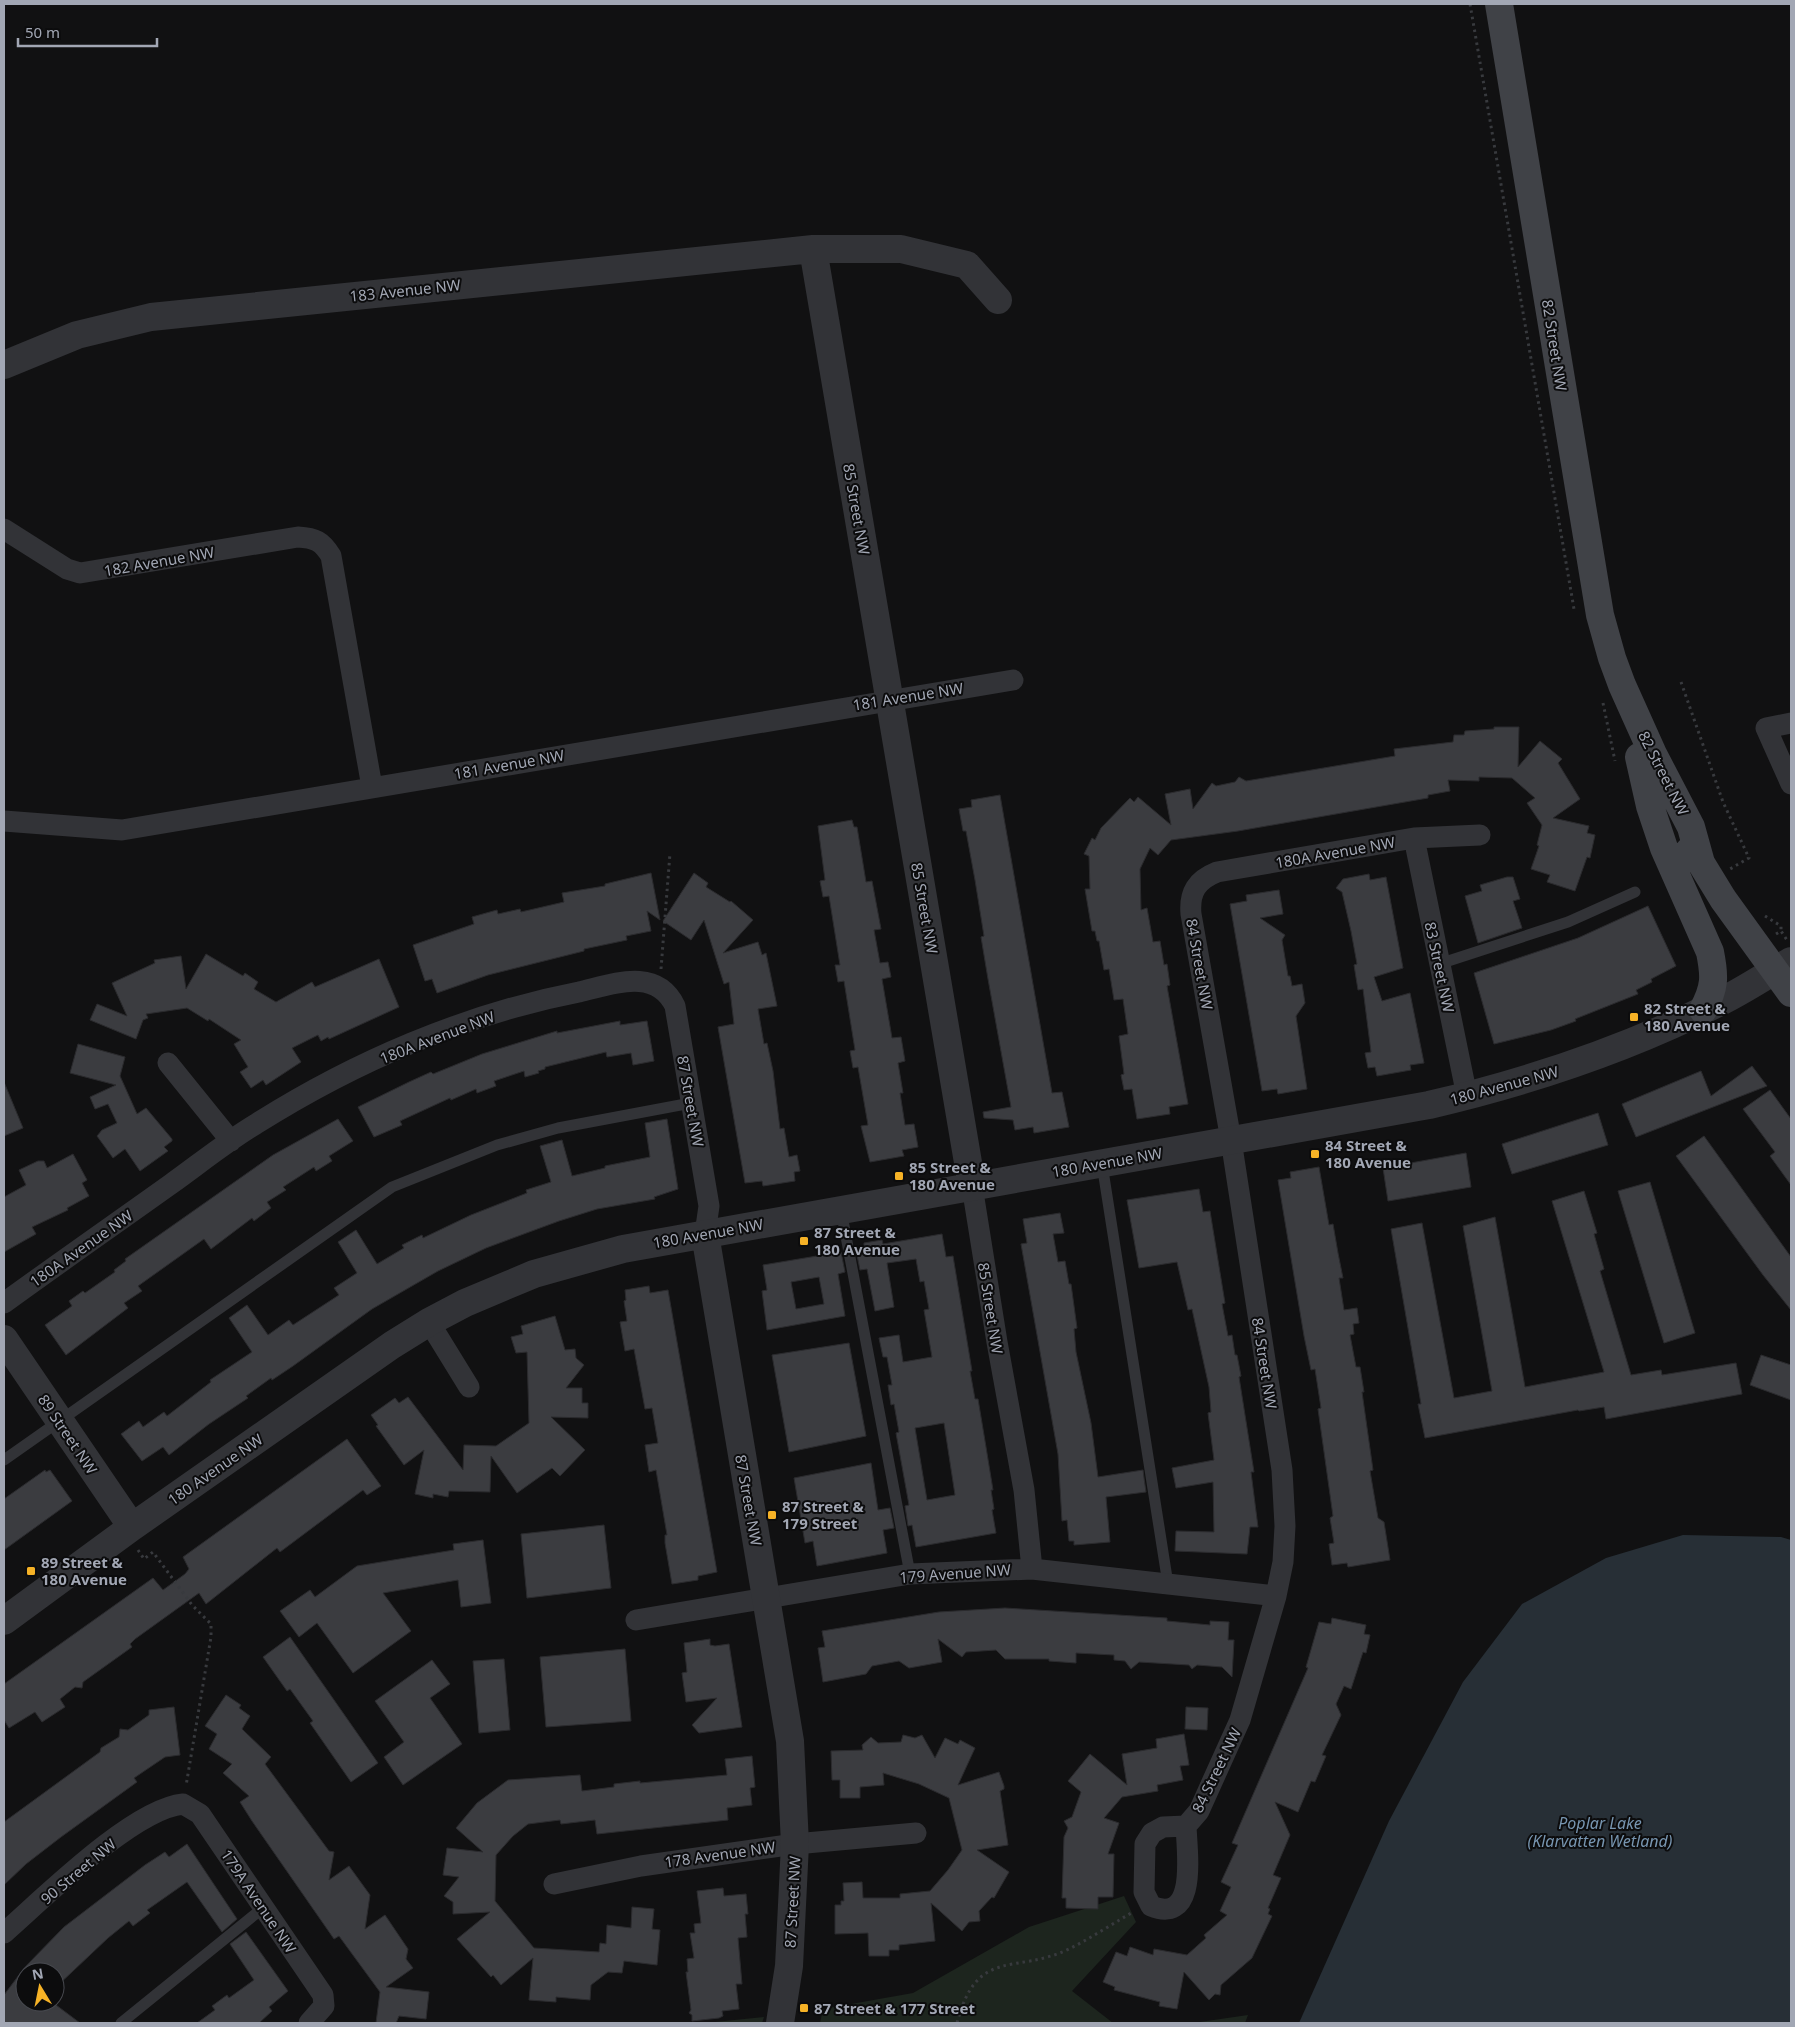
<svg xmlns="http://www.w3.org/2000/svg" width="1795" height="2027" viewBox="0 0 1795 2027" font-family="'Noto Sans',sans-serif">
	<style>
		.green { fill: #1d251e }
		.water { fill: #272f36 }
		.building { fill: #3b3c40; stroke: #2b2b2e; fill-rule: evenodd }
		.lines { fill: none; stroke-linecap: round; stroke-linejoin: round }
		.path { stroke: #383a3e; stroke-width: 3; stroke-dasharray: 2.5 4; stroke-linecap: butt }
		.service { stroke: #323337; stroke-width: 11 }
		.minor { stroke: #323337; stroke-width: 21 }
		.tertiary { stroke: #323337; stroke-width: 28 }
		.secondary { stroke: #404247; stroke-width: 28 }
		.poi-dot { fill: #f6b226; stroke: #0c0c0d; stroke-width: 2 }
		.labels { text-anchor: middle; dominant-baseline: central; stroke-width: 4; stroke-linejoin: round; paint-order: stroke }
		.street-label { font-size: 15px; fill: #a2a7b4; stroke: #0c0c0d }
		.poi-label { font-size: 15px; font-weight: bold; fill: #a2a7b4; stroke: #0c0c0d; text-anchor: start }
		.water-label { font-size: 16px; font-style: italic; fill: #7795b0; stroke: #0c0c0d }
	</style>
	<rect width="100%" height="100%" fill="#111112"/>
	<!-- green -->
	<path class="green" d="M1124 1896 1136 1922 1072 1991 1113 2023H820L823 2009 913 1993 1029 1927Z
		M1248 2015 1245 2023H1193Z
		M764 2017 762 2023H705Z"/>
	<!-- water -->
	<path class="water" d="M1683 1535 1781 1537 1791 1540V2023H1299L1389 1821 1463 1682 1522 1604 1606 1558Z"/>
	<!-- building -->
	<path class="building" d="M1494 727H1519L1518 767 1540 741 1562 759 1558 763 1580 799 1553 818 1589 826 1587 833 1595 835 1590 858 1587 857 1575 891 1547 882 1550 875 1531 869 1539 846 1537 845 1542 825 1527 803 1535 798 1512 778 1479 777V781L1448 780 1450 791 1428 795V798L1238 831 1171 840 1158 855 1150 848 1140 869 1141 910 1147 908 1153 942 1160 941 1164 965 1167 964 1170 985 1167 986 1188 1104 1169 1107 1170 1114 1137 1119 1132 1089 1124 1090 1121 1075 1124 1074 1119 1036 1128 1034 1123 999 1114 1000 1109 969 1104 970 1099 941H1097L1095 931H1092L1085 889H1090L1089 856 1084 854 1092 838 1095 840 1101 828 1130 798 1134 802 1138 797 1171 825 1165 794 1190 789 1193 809 1212 783 1216 786 1235 782 1239 777 1246 781 1395 756 1394 749 1453 742 1454 735H1464L1465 731 1494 729Z
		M1000 795 1052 1093 1062 1092 1069 1127 1034 1133 1033 1127 1015 1130 1013 1120 984 1118 983 1112 1011 1107 988 979 981 937 984 936 975 880 966 831H963L959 809 972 807 971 800Z
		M852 820 854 827H857L866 882 872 881 881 929 874 930 880 963 888 962 891 977 882 979 892 1038 901 1037 905 1061 898 1063 903 1093H900L905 1125 914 1124 918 1147 902 1150 904 1156 870 1162 861 1126 868 1125 858 1067 853 1068 850 1051 855 1050 844 981 838 982 835 965H840L829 896 823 897 820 881 825 880 818 826Z
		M651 873 660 920 647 911 651 931 626 936 627 940 584 949V951L488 975 437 993 432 979 425 981 413 945 474 924 472 917 497 910 498 914 520 909 521 912 564 902 562 893 605 886V884Z
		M694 873 708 883 706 887 730 902 731 901 753 920 723 953 758 942 762 955 766 953 777 1006 758 1009 764 1044 767 1043 773 1071 780 1129 784 1128 789 1157 797 1155 800 1171 794 1172 795 1181 763 1186 762 1181 745 1183 718 1027 734 1024 729 982 724 984 704 920 691 940 663 921Z
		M1369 874 1370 880 1386 877 1403 968 1374 977 1382 1001 1410 993 1424 1063 1410 1065 1411 1070 1377 1076 1375 1067 1368 1068 1365 1053 1371 1052 1363 989 1358 990 1354 965 1357 964 1351 931 1342 892 1336 888 1343 879Z
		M1507 877H1513L1520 899 1513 901 1522 928 1478 943 1465 896 1482 891 1480 885Z
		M1279 890 1283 914 1260 918 1285 935 1282 940 1288 976H1290L1292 986 1302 984 1305 1003 1296 1016 1307 1089 1278 1094 1277 1089 1262 1091 1230 904 1247 901 1246 895Z
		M1648 906 1676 966 1651 979 1652 982 1636 990 1638 994 1575 1019 1576 1021 1551 1030 1494 1044 1474 973 1578 938Z
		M206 954 243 976 245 973 258 982 254 989 276 1002 312 982 315 987 379 959 399 1007 329 1039 328 1037 321 1041 318 1035 292 1048 301 1062 266 1085 263 1080 251 1088 240 1072 248 1067 234 1044 241 1040 209 1019 208 1021 187 1008 146 1014 148 1018 143 1020 136 1039 90 1020 97 1004 127 1016 112 983 155 963 154 960 181 956 186 989Z
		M620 1021V1025L647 1021 654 1061 633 1065 631 1053 607 1057 606 1052 545 1067V1069L538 1071 539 1073 525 1077 524 1071 494 1081 496 1086 477 1093 476 1089 451 1100 450 1098 400 1121 402 1125 374 1137 358 1107 409 1082 431 1072 433 1074 482 1054 557 1031V1033Z
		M78 1044 125 1057 120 1076 137 1114 146 1108 172 1139V1141L164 1147 168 1151 140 1171 125 1149 113 1158 97 1136 102 1130 117 1123 108 1104 95 1109 90 1097 116 1085 70 1073Z
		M1752 1066 1767 1086 1636 1137 1622 1104 1701 1071 1711 1096Z
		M4 1082 23 1128 4 1136Z
		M1770 1090 1791 1119V1185L1770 1156 1775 1152 1743 1109Z
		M1598 1113 1608 1145 1512 1174 1502 1144Z
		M338 1119 353 1141 329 1156 332 1161 316 1171 314 1167 283 1187 286 1190 267 1202 271 1208 254 1221 252 1218 211 1249 204 1239 138 1286 142 1291 124 1303 128 1308 66 1355 45 1325 72 1306 69 1301 83 1291 85 1293 115 1272 114 1270 126 1261 125 1259 273 1155Z
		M667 1119 678 1189 654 1197 655 1199 597 1209 559 1221 486 1248 438 1271 372 1309 293 1366 272 1380 271 1378 246 1396 248 1398 209 1424 169 1455 163 1447 142 1461 121 1434 139 1421 143 1427 164 1412 167 1416 211 1382 210 1380 252 1352 229 1318 247 1305 268 1335 289 1320 293 1325 339 1295 334 1288 357 1273 338 1242 356 1230 377 1264 404 1248 402 1245 422 1235 423 1238 471 1215 527 1193 526 1190 551 1182 540 1146 562 1140 572 1176 605 1168V1166L650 1157 645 1123Z
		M1704 1136 1791 1257V1310L1763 1275 1676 1156Z
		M1466 1153 1471 1187 1388 1201 1383 1168Z
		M73 1154 87 1180 82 1183 89 1196 67 1208 68 1210 32 1227 36 1234 4 1252V1197L26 1185 19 1170 38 1161H44L47 1168Z
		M1319 1167 1329 1225 1333 1224 1338 1253 1343 1278H1339L1344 1310 1357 1308 1359 1323 1353 1324 1354 1334 1350 1335 1356 1367H1360L1364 1392H1362L1373 1470 1370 1471 1378 1518 1384 1522 1390 1560 1348 1567 1347 1563 1332 1565 1329 1544 1334 1543 1330 1518 1333 1516 1318 1409 1321 1408 1315 1369 1311 1370 1304 1336 1278 1180 1291 1178 1290 1172Z
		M1650 1182 1695 1333 1664 1343 1618 1191Z
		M1199 1189 1203 1212 1210 1211 1225 1303 1222 1304 1228 1336 1232 1335 1235 1355H1237L1241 1376 1239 1377 1254 1472H1251L1258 1527H1250L1247 1554 1175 1551 1176 1531 1214 1532 1213 1482 1176 1488 1172 1468 1214 1460 1208 1413 1211 1412 1209 1387 1192 1309 1188 1310 1177 1262 1139 1268 1127 1200Z
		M1584 1191 1597 1233 1594 1234 1604 1269 1600 1271 1631 1375 1661 1370 1662 1375 1736 1363 1742 1394 1606 1419 1604 1407 1579 1411 1578 1410 1425 1438 1418 1404H1421L1391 1229 1422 1223 1454 1398 1492 1391 1463 1226 1495 1217 1525 1387 1604 1372 1552 1201Z
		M1060 1213 1064 1233 1053 1234 1058 1262 1065 1261 1069 1284H1071L1077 1328 1074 1329 1076 1352 1091 1423 1098 1477 1143 1470 1144 1478 1146 1492 1106 1497 1110 1542 1074 1545V1541H1069L1067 1520 1062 1521 1058 1454 1021 1244 1027 1243 1023 1219Z
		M942 1234 946 1257 953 1256 972 1371H970L975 1399H978L985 1441 993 1490H991L994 1509 992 1510 996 1533 916 1547 912 1525 908 1526 905 1506 909 1505 896 1433 899 1432 894 1404 891 1405 888 1385H892L887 1357H883L879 1338 899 1335 903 1362 932 1357 924 1310 929 1309 924 1281 920 1282 916 1259 887 1263 894 1307 875 1311 867 1269 860 1270 856 1250 864 1249V1243L882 1240 883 1244ZM944 1423 955 1495 927 1500 915 1428Z
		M841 1252 845 1272 838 1274 845 1316 767 1330 762 1291 767 1290 763 1265ZM819 1277 824 1304 796 1309 791 1282Z
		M649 1286 650 1293 668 1290 717 1572 698 1576V1580L672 1584 665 1543V1535H667L656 1470 649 1472 645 1445 658 1443 652 1408 645 1409 634 1349 625 1351 620 1322 627 1321 624 1301 626 1300 625 1290Z
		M555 1316 565 1350 575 1349 576 1358 584 1365 566 1388H582V1403H588V1418L551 1417 585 1450 560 1476 552 1468 517 1493 491 1456 490 1492 449 1491 448 1497 433 1494V1498L415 1494 424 1450 404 1465 376 1426 378 1425 371 1415 395 1398 399 1403 408 1397 463 1470 464 1445 496 1446 529 1423 527 1352 516 1353 511 1337 523 1334 521 1326Z
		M849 1343 866 1436 789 1452 772 1355Z
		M1761 1355 1791 1365V1400L1750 1385Z
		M347 1439 381 1486 367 1495 363 1490 280 1552 277 1548 206 1604 199 1593 135 1639 130 1644 132 1647 83 1682 82 1688 75 1687 60 1699 65 1707 42 1722 35 1712 9 1728 4 1720V1684L153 1578 163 1590 185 1574 189 1569 183 1557Z
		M871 1463 878 1510 890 1508 894 1528 883 1530 887 1553 817 1566 813 1541 805 1543 794 1478Z
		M45 1470 46 1472 50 1470 72 1501 4 1550V1499Z
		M604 1525 611 1588 527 1598 521 1534Z
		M483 1540 491 1603 461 1607 458 1580 383 1593 411 1631 353 1673 317 1623 299 1637 280 1611 310 1590 315 1597 357 1566 454 1550 453 1544Z
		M1005 1608 1167 1618V1621L1210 1625V1621L1229 1622 1228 1640H1234L1232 1677 1222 1667 1197 1665 1192 1669 1189 1665 1139 1662 1131 1669 1125 1661 1114 1660V1655L1076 1653V1663L1049 1661V1659H1005L996 1650 966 1652 962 1657 938 1639 942 1662 909 1668 899 1661 872 1666 866 1674 823 1682 818 1648 825 1647 822 1631 939 1612Z
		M1332 1618 1366 1625 1364 1634 1370 1635 1366 1653 1363 1652 1351 1689 1344 1686 1336 1704 1341 1715 1322 1755 1326 1756 1315 1782 1311 1781 1298 1812 1275 1802 1290 1835 1273 1875 1281 1878 1268 1908 1270 1909 1268 1914 1272 1916 1252 1958 1221 1985 1220 1995 1215 1994 1209 2000 1184 1972 1177 2009 1159 2006 1160 2002 1114 1990 1115 1987 1103 1982 1116 1952 1127 1956 1130 1947 1153 1955 1154 1949 1187 1955 1206 1938 1204 1935 1227 1915 1220 1911 1231 1887 1221 1882 1238 1845 1232 1843 1308 1668 1306 1667 1319 1622 1331 1624Z
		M290 1637 378 1763 351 1782 310 1723 313 1721 290 1689 287 1691 263 1657Z
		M710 1639V1645L715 1646 729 1644 742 1727 699 1733 692 1725 717 1698 686 1702 682 1673 687 1672 684 1643Z
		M625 1649 631 1721 546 1727 540 1657Z
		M504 1659 510 1730 479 1733 473 1661Z
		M432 1660 450 1684 430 1698 462 1744 403 1785 384 1757 404 1742 375 1701Z
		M226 1695 241 1705 239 1708 250 1716 242 1729 271 1757 265 1764 329 1851 334 1852 329 1880 349 1866 370 1895 365 1929 385 1915 408 1949 406 1959 413 1968 386 1987 429 1992 426 2019 399 2016 396 2023H376L380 1992 339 1936 334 1939 252 1821 240 1802 249 1796 223 1773 232 1764 209 1749 217 1734 205 1726Z
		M174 1707 180 1755 165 1757 134 1778 137 1782 61 1837 26 1864 4 1885V1822L100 1752 101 1748 119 1737 120 1729 128 1730 149 1715V1710Z
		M1186 1707 1208 1708 1207 1730 1185 1729Z
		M1184 1734 1189 1765 1180 1766 1183 1780 1157 1785 1158 1791 1122 1797 1104 1818 1119 1823 1108 1854H1114L1113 1897H1098V1909L1066 1908V1898H1062L1064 1837 1068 1828 1064 1821 1072 1817 1081 1792 1068 1781 1090 1754 1127 1785 1122 1754 1157 1748 1156 1739Z
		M903 1735 915 1738 922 1735 935 1758 945 1738 958 1744 960 1740 975 1748 958 1785 999 1772 1004 1786V1789L1000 1791 1008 1845 977 1850 1009 1872 994 1898 992 1897 979 1911 980 1921 969 1922 962 1931 931 1903 935 1941 899 1945V1950H889V1956H869L868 1933 835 1934V1905H841V1901H844L843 1883 862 1882 863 1898H900V1894L930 1891 948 1870 962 1850 949 1798 919 1784 883 1773 884 1785 860 1787V1798H840V1780H832L831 1751 863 1750 862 1745 871 1737 878 1743 901 1742Z
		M752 1756 755 1787 750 1788 752 1805 727 1808 728 1820 597 1834 595 1820 561 1824 560 1820 528 1824 513 1836 496 1855 495 1901 534 1948 599 1952 600 1943 606 1944 607 1925 631 1928 632 1907 654 1909 652 1929 660 1930 657 1965 624 1961 622 1973 608 1972 591 1985 590 2000 556 1997V2002L529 2000 533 1958 501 1985 493 1975 491 1977 457 1939 490 1912 453 1914V1902L444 1896 459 1877 443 1875 447 1848 483 1852 456 1828 477 1803 508 1780 580 1775 582 1791 614 1787V1784L640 1781V1783L727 1775 725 1759Z
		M187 1844 237 1919 222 1932 187 1882 147 1910 150 1913 133 1926 129 1921 108 1938 55 1988V1972H25V2002H52L80 2023H4V1995L25 1967 64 1927 145 1865 165 1852 169 1857Z
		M723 1888 724 1896 746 1894 748 1914H745L747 1937 738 1938 742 1984H736L739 2009 722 2011 723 2016 719 2018 692 2021V2015L689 2013 691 2010 686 1972H688L687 1959 694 1958 690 1933H695L694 1924 701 1923 697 1891Z
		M246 1932 288 1991 269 2007 272 2011 259 2023H197L215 2010 212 2006 227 1995 229 1998 254 1980 230 1944Z"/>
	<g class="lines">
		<!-- path -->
		<path class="path" d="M1470 4 1574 609
			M1681 682 1723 802 1749 858 1730 869
			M1603 703 1615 761
			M1765 916 1781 926V931
			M1776 934 1781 931 1787 940
			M661 969 670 853
			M138 1550 144 1559 153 1552 192 1605 211 1624V1637L186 1786
			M957 2023C977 1946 1015 1975 1069 1949 1091 1938 1112 1924 1133 1912"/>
		<!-- service -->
		<path class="service" d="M1439 964 1568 922 1635 892
			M1102 1164 1168 1584
			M841 1210 910 1574
			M4 1460 392 1187 497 1145 558 1128 691 1103
			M121 2023 263 1908"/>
		<!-- minor -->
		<path class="minor" d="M4 529 67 569 80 573 298 537C315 538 322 541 331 556L372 787
			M1791 723 1766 728 1791 784
			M4 821 122 830 1013 680
			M1414 838 1467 1096
			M168 1063 231 1141
			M972 1186 997 1342 1024 1490 1032 1569
			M4 1303C59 1263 115 1224 171 1184 199 1164 226 1142 256 1124 354 1062 465 1014 579 992 614 984 656 967 675 1006L709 1206 705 1234
			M429 1322 469 1387
			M636 1620 910 1574 1032 1569 1276 1596
			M1186 1826C1187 1853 1198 1925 1151 1906L1144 1892 1145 1844 1152 1833 1163 1827 1186 1826 1199 1811 1240 1720 1276 1596 1283 1562 1285 1526 1282 1470 1231 1140 1191 914C1189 892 1197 880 1217 872L1414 838 1480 835
			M554 1884 641 1866 795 1844 916 1833
			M4 1933C44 1898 133 1809 183 1804L200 1814 323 1995 324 2006 309 2023"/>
		<!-- tertiary -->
		<path class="tertiary" d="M813 249 972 1186
			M4 365 77 335 151 317 813 249H901L967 265 998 300
			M705 1234 790 1741 795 1844 789 1966 780 2023
			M4 1339 132 1527
			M4 1621 132 1527 392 1345 429 1322 465 1303 534 1274 623 1249 1429 1105C1532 1081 1628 1049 1722 1001 1746 989 1768 974 1791 961"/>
		<!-- secondary -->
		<path class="secondary" d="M1499 4 1600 615 1612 658 1622 685 1653 754 1691 827 1701 863
			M1639 757 1650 806 1664 848 1710 952C1715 977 1715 987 1703 1010
			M1689 851 1701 863 1723 899 1791 993"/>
	</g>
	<!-- markers -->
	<g class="poi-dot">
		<rect x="1629" y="1012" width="10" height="10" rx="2.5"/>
		<rect x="1310" y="1149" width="10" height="10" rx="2.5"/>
		<rect x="894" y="1171" width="10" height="10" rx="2.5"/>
		<rect x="799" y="1236" width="10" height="10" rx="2.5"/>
		<rect x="767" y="1510" width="10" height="10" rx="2.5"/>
		<rect x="26" y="1566" width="10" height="10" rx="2.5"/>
		<rect x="799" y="2003" width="10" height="10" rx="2.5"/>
	</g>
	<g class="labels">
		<!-- street labels -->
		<g class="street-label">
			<text transform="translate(405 290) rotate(-6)">183 Avenue NW</text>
			<text transform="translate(1555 345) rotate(81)">82 Street NW</text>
			<text transform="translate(857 509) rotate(80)">85 Street NW</text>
			<text transform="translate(159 561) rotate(-10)">182 Avenue NW</text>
			<text transform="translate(908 696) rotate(-9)">181 Avenue NW</text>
			<text transform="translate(509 764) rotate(-10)">181 Avenue NW</text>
			<text transform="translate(1664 773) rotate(63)">82 Street NW</text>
			<text transform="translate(1335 852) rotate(-10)">180A Avenue NW</text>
			<text transform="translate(925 908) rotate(80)">85 Street NW</text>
			<text transform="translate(1200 964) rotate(80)">84 Street NW</text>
			<text transform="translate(1440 967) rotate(78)">83 Street NW</text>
			<text transform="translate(437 1037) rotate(-21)">180A Avenue NW</text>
			<text transform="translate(1504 1085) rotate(-15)">180 Avenue NW</text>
			<text transform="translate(691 1101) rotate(80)">87 Street NW</text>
			<text transform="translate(1107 1162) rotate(-10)">180 Avenue NW</text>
			<text transform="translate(708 1233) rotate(-10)">180 Avenue NW</text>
			<text transform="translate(81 1248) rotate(-35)">180A Avenue NW</text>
			<text transform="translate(991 1308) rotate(81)">85 Street NW</text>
			<text transform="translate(1265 1363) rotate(81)">84 Street NW</text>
			<text transform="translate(68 1434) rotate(56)">89 Street NW</text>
			<text transform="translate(215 1469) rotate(-35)">180 Avenue NW</text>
			<text transform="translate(749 1500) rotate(80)">87 Street NW</text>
			<text transform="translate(955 1573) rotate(-4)">179 Avenue NW</text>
			<text transform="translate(1216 1770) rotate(-64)">84 Street NW</text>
			<text transform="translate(720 1854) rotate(-8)">178 Avenue NW</text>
			<text transform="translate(78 1871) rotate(-40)">90 Street NW</text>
			<text transform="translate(259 1901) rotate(56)">179A Avenue NW</text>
			<text transform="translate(792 1902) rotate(-87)">87 Street NW</text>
		</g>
		<!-- poi labels -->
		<g class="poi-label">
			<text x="1644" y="1008">82 Street &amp;<tspan x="1644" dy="17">180 Avenue</tspan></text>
			<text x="1325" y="1145">84 Street &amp;<tspan x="1325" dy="17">180 Avenue</tspan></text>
			<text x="909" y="1167">85 Street &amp;<tspan x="909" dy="17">180 Avenue</tspan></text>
			<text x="814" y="1232">87 Street &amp;<tspan x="814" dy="17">180 Avenue</tspan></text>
			<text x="782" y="1506">87 Street &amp;<tspan x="782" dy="17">179 Street</tspan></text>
			<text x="41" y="1562">89 Street &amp;<tspan x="41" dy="17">180 Avenue</tspan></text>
			<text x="814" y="2008">87 Street &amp; 177 Street</text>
		</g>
		<!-- water labels -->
		<g class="water-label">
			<text x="1600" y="1823">Poplar Lake<tspan x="1600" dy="18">(Klarvatten Wetland)</tspan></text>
		</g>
	</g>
	<!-- border -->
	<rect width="1795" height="2027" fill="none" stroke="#a2a7b4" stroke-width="10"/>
	<!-- north arrow -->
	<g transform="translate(40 1987) rotate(350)"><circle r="24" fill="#0c0c0d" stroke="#484a50"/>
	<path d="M0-4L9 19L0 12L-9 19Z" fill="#f6b226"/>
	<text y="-8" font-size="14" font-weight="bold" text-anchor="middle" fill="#a2a7b4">N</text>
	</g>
	<!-- scale -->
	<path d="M18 38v8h139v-8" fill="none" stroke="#a2a7b4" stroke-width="2.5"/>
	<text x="25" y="38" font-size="15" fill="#a2a7b4" stroke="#0c0c0d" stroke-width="4" paint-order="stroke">50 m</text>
</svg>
